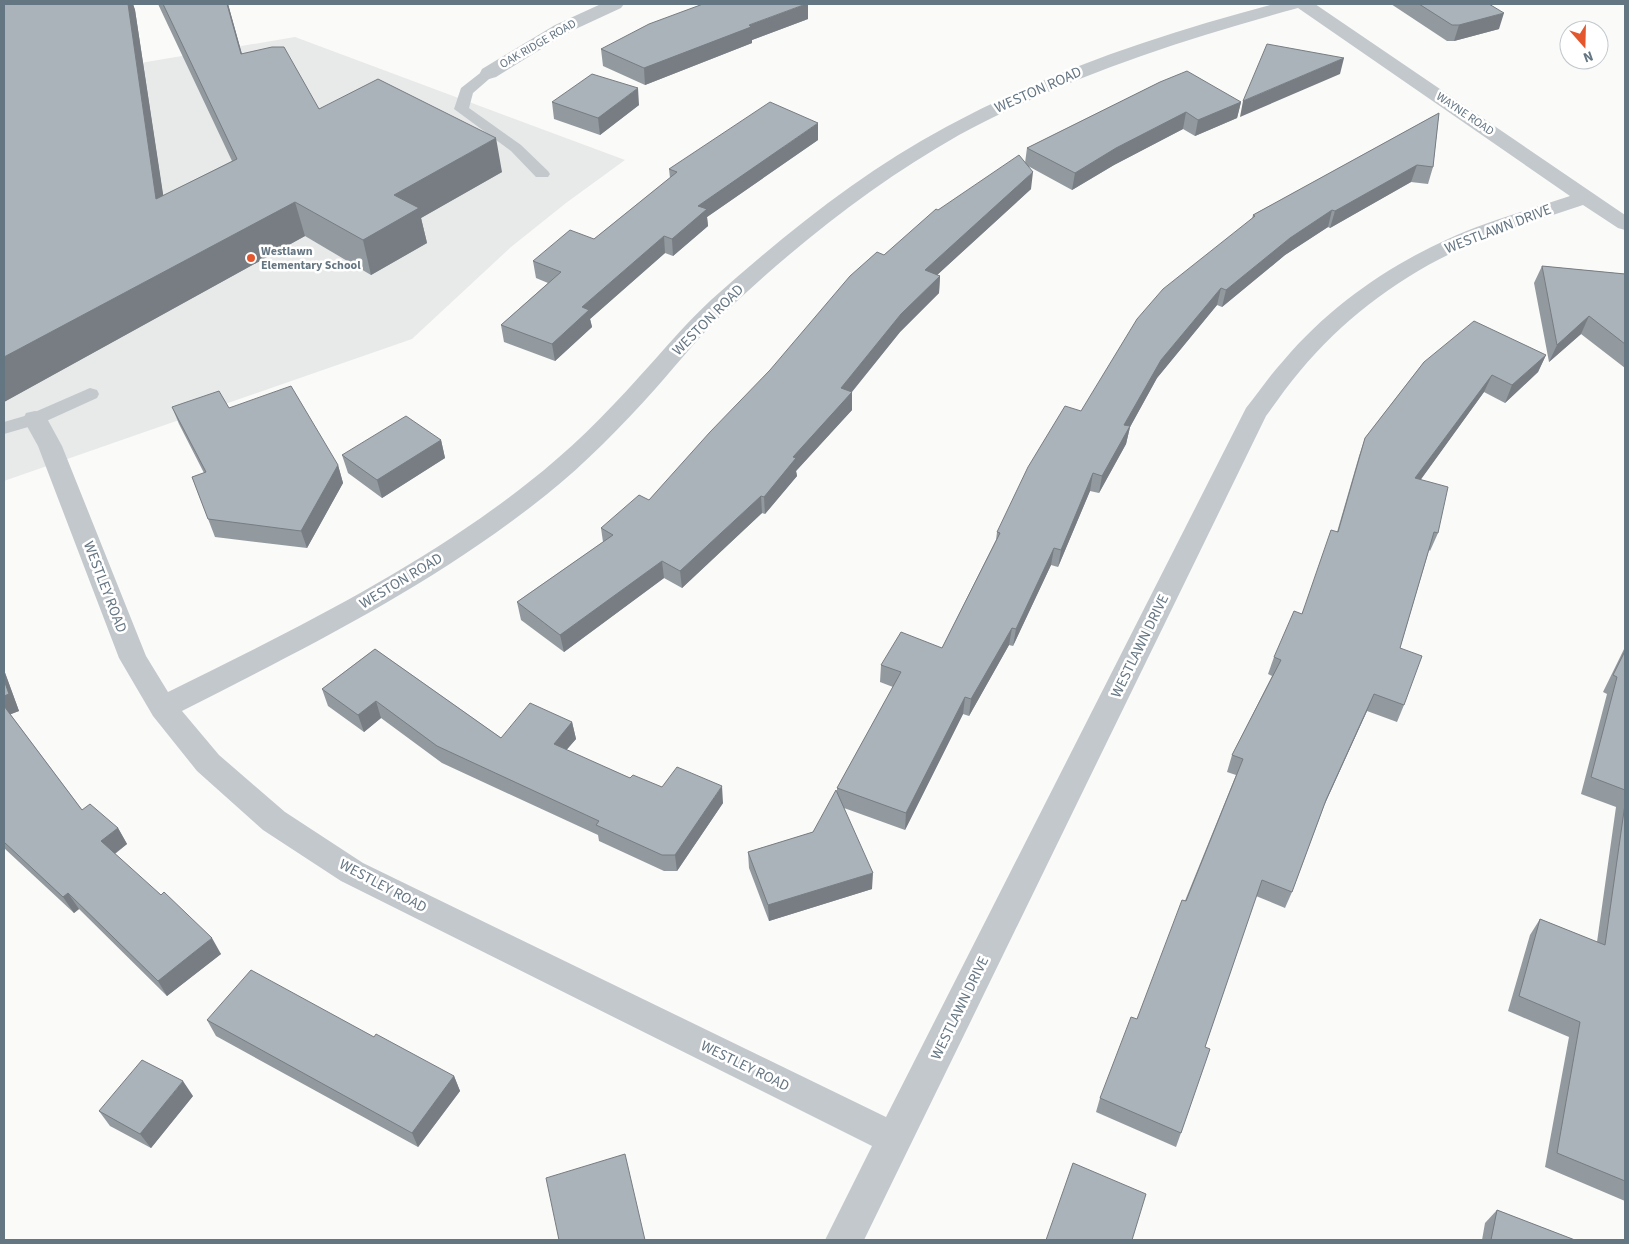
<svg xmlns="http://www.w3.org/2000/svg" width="1629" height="1244" viewBox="0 0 1629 1244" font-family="'Source Sans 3',sans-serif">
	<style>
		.built { fill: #e8e9e9 }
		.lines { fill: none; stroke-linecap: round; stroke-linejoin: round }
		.service { fill: #c3c8cc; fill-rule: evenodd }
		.minor { fill: #c3c8cc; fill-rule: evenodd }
		.wall { fill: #929a9f }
		.shaded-wall { fill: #777d82 }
		.building { fill: #aab3b9; stroke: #777d82 }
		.poi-dot { fill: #e4572e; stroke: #fff; stroke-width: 2 }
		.labels { text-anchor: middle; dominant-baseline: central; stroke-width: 5; stroke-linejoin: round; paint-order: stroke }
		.far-street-label { font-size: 12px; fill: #657683; stroke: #fff }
		.far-poi-label { font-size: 12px; font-weight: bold; fill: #657683; stroke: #fff; text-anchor: start }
		.street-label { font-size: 15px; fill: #657683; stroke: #fff }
	</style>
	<rect width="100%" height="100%" fill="#fafaf8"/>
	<!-- built -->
	<path class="built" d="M295 37 625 160 566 203 511 247 412 339 4 481V86Z"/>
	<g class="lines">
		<!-- service -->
		<path class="service" d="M489 69 494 70 496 73 473 93 469 108 521 145 548 171 550 174 548 177H536L511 151 454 109 461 88 484 70Z
			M90 388 97 390 99 394 97 398 42 423 4 434V422L28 415Z"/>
		<!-- minor -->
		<path class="minor" d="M601 4H624L621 8 567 33 496 77 489 79 482 77 480 73 482 69 555 25Z
			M1274 4H1315L1625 215V230L1618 228 1583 205C1544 218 1504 230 1465 247 1403 274 1344 318 1300 371 1288 385 1277 401 1266 416L864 1240H825L872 1146 341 881 263 830 197 771 153 716 119 658 38 446 23 419 26 413 35 411 44 413 62 446 146 656 168 692C293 630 419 569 529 482 569 451 605 415 639 377 663 351 685 324 711 300 784 235 860 173 946 127 1049 71 1161 34 1274 4ZM1298 8 1570 196C1529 210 1487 221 1448 239 1386 267 1328 308 1284 360 1270 375 1259 392 1246 408L886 1117 363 863 285 812 219 755 182 711C308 647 435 584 546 495 586 463 622 426 656 388 679 362 699 336 724 313 795 246 874 183 959 135 1066 77 1181 40 1298 8Z"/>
	</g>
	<!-- wall -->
	<path class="wall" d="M4 4H133L135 10 163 196 232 161 158 4H228L242 54 319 109 502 172 421 218 427 243 371 275 305 236 4 402Z
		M1391 4H1492H1490L1499 29 1454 41H1447Z
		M808 19 752 40V43L645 85 603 66 601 49Z
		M1160 82 1241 102 1237 118 1195 136 1183 129 1114 165 1072 190 1028 166 1031 189 937 275 940 276 939 293 900 332 852 392V410L796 471 797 476 765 514 762 513 682 588 664 578 564 652 521 620 517 602 603 542 601 528 649 500 884 255 938 210 1025 163 1027 148Z
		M552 102 639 105 600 135 554 119Z
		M1439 113 1433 167 1428 184 1411 182 1330 228 1328 227 1285 255 1222 307 1217 305 1157 378 1130 427 1126 444 1099 493 1090 491 1058 567 1051 565 1013 646 1009 645 969 716 963 714 905 830 844 808 872 889 769 921 749 868 748 852 813 832 837 792V788L893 687 880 682 881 665 942 648 996 540 997 532 1081 411 1252 219 1253 215Z
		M818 140 707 217 708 226 673 256 665 253 590 319 592 327 555 361 504 342 501 325 548 283 536 278 533 261 594 239 670 178 669 169Z
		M1542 266 1625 274V368L1581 334 1549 362 1534 283Z
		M1546 355 1538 372 1505 403 1484 392 1420 480 1438 533 1430 551 1429 550 1400 648 1404 705 1397 722 1367 711 1324 806 1292 892 1285 908 1256 896 1205 1047 1181 1133 1176 1147 1096 1112 1100 1098 1137 1019 1236 775 1227 772 1232 755 1272 676 1268 674 1274 657 1302 614 1337 532 1359 456 1365 438 1424 362Z
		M172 407 229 408 338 465 343 483 307 548 215 537 192 477 204 473 179 424Z
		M441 440 445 458 382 498 348 473 342 455Z
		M1625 647V1201L1545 1167 1569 1037 1508 1011 1530 935 1540 919 1597 942 1616 807 1581 794 1607 694 1603 692Z
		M375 649 501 738 572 722 576 739 566 750 630 778 662 787 723 803 677 871H664L599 841 598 835 442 763 381 718 364 732 328 706 322 689Z
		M4 670 19 711 10 714 82 810 118 828 127 844 115 854 221 954 167 996 79 909 74 913 4 848Z
		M207 1020 454 1076 460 1091 418 1147 216 1036Z
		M193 1096 151 1148 110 1126 99 1111Z
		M1497 1210 1575 1240H1482L1485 1223Z"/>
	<!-- shaded-wall -->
	<path class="shaded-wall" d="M128 4H133L135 10 169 233 156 199Z
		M227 4H228L251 87 241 54Z
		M806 4H808V19L752 40V43L645 85 644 68 749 25Z
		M1504 13 1499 29 1454 41 1459 25Z
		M1344 58 1340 74 1240 117 1243 101Z
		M638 88 639 105 600 135 598 118Z
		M1241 102 1237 118 1195 136 1198 120Z
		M1186 112 1183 129 1114 165 1072 190 1075 173 1116 148Z
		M818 123V140L707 217 708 226 673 256 672 239 698 206Z
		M496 138 502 172 421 218 427 243 371 275 363 240 394 195Z
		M1417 165 1411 182 1330 228 1335 211Z
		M1033 172 1031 189 924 287 925 270Z
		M295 202 305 236 4 402V357Z
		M1332 210 1328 227 1285 255 1222 307 1226 290 1290 238Z
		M664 236 665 253 590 319 592 327 555 361 552 344 582 307Z
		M940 276 939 293 900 332 850 394 852 392V410L796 471 797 476 765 514 764 497 793 457 841 388 901 314Z
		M1221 288 1217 305 1157 378 1130 427 1126 444 1099 493 1102 476 1124 425 1161 360Z
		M1589 316 1581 334 1549 362 1557 345Z
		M1546 355 1538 372 1505 403 1512 385Z
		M1492 375 1484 392 1409 496 1415 478Z
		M441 440 445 458 382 498 377 480Z
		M338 465 343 483 307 548 301 531Z
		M1093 473 1090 491 1058 567 1061 550Z
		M761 496 762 513 682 588 680 571Z
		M1054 548 1051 565 1013 646 1016 629Z
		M662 561 664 578 564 652 560 635Z
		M1012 628 1009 645 969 716 971 699Z
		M4 670 19 711 9 715 4 707Z
		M1374 694 1367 711 1319 816 1326 800Z
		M965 697 963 714 905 830 906 813Z
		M376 701 381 718 364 732 358 715Z
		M572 722 576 739 557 761 554 744Z
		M722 786 723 803 677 871 675 855Z
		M118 828 127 844 110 857 101 841Z
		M873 873 872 889 769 921 768 905Z
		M68 893 79 909 74 913 63 897Z
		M212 938 221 954 167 996 158 981Z
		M454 1076 460 1091 418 1147 412 1133Z
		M183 1081 193 1096 151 1148 140 1134Z"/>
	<!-- building -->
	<path class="building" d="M4 4H128L156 199 237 159 163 4H227L241 54 272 47H284L319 109 378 79 496 138 394 195 419 208 363 240 295 202 4 357Z
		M703 4H806L749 25 751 27 644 68 601 49 649 24Z
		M1419 4H1489L1504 13 1459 25H1452Z
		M1267 44 1344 58 1243 101Z
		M1187 71 1241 102 1198 120 1186 112 1116 148 1075 173 1027 148 1160 82Z
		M592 74 638 88 598 118 552 102Z
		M770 102 818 123 698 206 707 209 672 239 664 236 582 307 589 310 552 344 501 325 561 272 533 261 570 230 594 239 677 172 669 169Z
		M1439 113 1433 167 1417 165 1335 211 1332 210 1290 238 1226 290 1221 288 1161 360 1124 425 1130 426 1102 476 1093 473 1061 550 1054 548 1016 629 1012 628 971 699 965 697 906 813 837 788 901 672 881 665 901 632 942 648 1000 533 997 532 1028 467 1065 406 1081 411 1137 319 1163 289 1255 216 1253 215Z
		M1019 155 1033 172 925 270 940 276 901 314 841 388 852 392 793 457 796 458 764 497 761 496 680 571 662 561 560 635 517 602 613 535 601 528 639 495 649 500 710 432 770 370 850 276 877 252 884 255 936 209 938 210Z
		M1542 266 1625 274V344L1589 316 1557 345Z
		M1474 321 1546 355 1512 385 1492 375 1415 478 1448 487 1438 533 1434 532 1400 648 1422 656 1404 705 1374 694 1326 800 1292 892 1262 880 1205 1047 1210 1049 1181 1133 1100 1098 1131 1017 1137 1019 1182 900 1186 901 1243 759 1232 755 1281 660 1274 657 1294 611 1302 614 1331 530 1338 532 1365 438 1424 362Z
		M291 386 338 465 301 531 208 519 192 477 206 472 172 407 219 391 229 408Z
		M406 416 441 440 377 480 342 455Z
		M375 649 501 738 530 703 572 722 554 744 630 778 633 775 662 787 677 767 722 786 675 855H662L596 825 599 821 437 746 376 701 358 715 322 689Z
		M1625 651V790L1591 777 1617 677 1613 675Z
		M4 680 9 694 4 696Z
		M4 706 82 810 90 804 118 828 101 841 161 895 164 892 212 938 158 981 68 893 63 897 4 842Z
		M836 790 873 873 768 905 748 852 813 832Z
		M1625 804V1181L1557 1153 1580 1022 1519 996 1540 919 1605 945Z
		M251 970 374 1037 376 1034 454 1076 412 1133 207 1020Z
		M142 1060 183 1081 140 1134 99 1111Z
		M625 1154 645 1240H559L546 1178Z
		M1073 1163 1146 1194 1132 1240H1046Z
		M1497 1210 1575 1240H1491Z"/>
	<!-- markers -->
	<circle class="poi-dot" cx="251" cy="258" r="5"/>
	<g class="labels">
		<!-- far-street labels -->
		<g class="far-street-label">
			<text transform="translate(538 44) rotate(-30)">OAK RIDGE ROAD</text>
			<text transform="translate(1465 114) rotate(34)">WAYNE ROAD</text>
		</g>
		<!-- far-poi labels -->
		<g class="far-poi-label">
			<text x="261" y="251">Westlawn<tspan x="261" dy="14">Elementary School</tspan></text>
		</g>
		<!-- street labels -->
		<g class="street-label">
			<text transform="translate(1038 90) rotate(-24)">WESTON ROAD</text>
			<text transform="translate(1498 229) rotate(-21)">WESTLAWN DRIVE</text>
			<text transform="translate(708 320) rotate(-45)">WESTON ROAD</text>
			<text transform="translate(401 581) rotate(-31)">WESTON ROAD</text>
			<text transform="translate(105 587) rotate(69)">WESTLEY ROAD</text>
			<text transform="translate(1140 646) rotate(-64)">WESTLAWN DRIVE</text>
			<text transform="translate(383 886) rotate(28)">WESTLEY ROAD</text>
			<text transform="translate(960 1008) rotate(-64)">WESTLAWN DRIVE</text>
			<text transform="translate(745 1066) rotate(26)">WESTLEY ROAD</text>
		</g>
	</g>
	<!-- border -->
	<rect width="1629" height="1244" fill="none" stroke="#657683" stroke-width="10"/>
	<!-- north arrow -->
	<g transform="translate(1584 45) rotate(160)"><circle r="24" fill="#ffffff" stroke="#c1c8cd"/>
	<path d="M0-4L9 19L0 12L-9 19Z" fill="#e4572e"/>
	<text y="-8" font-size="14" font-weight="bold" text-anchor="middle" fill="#657683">N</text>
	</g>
</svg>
